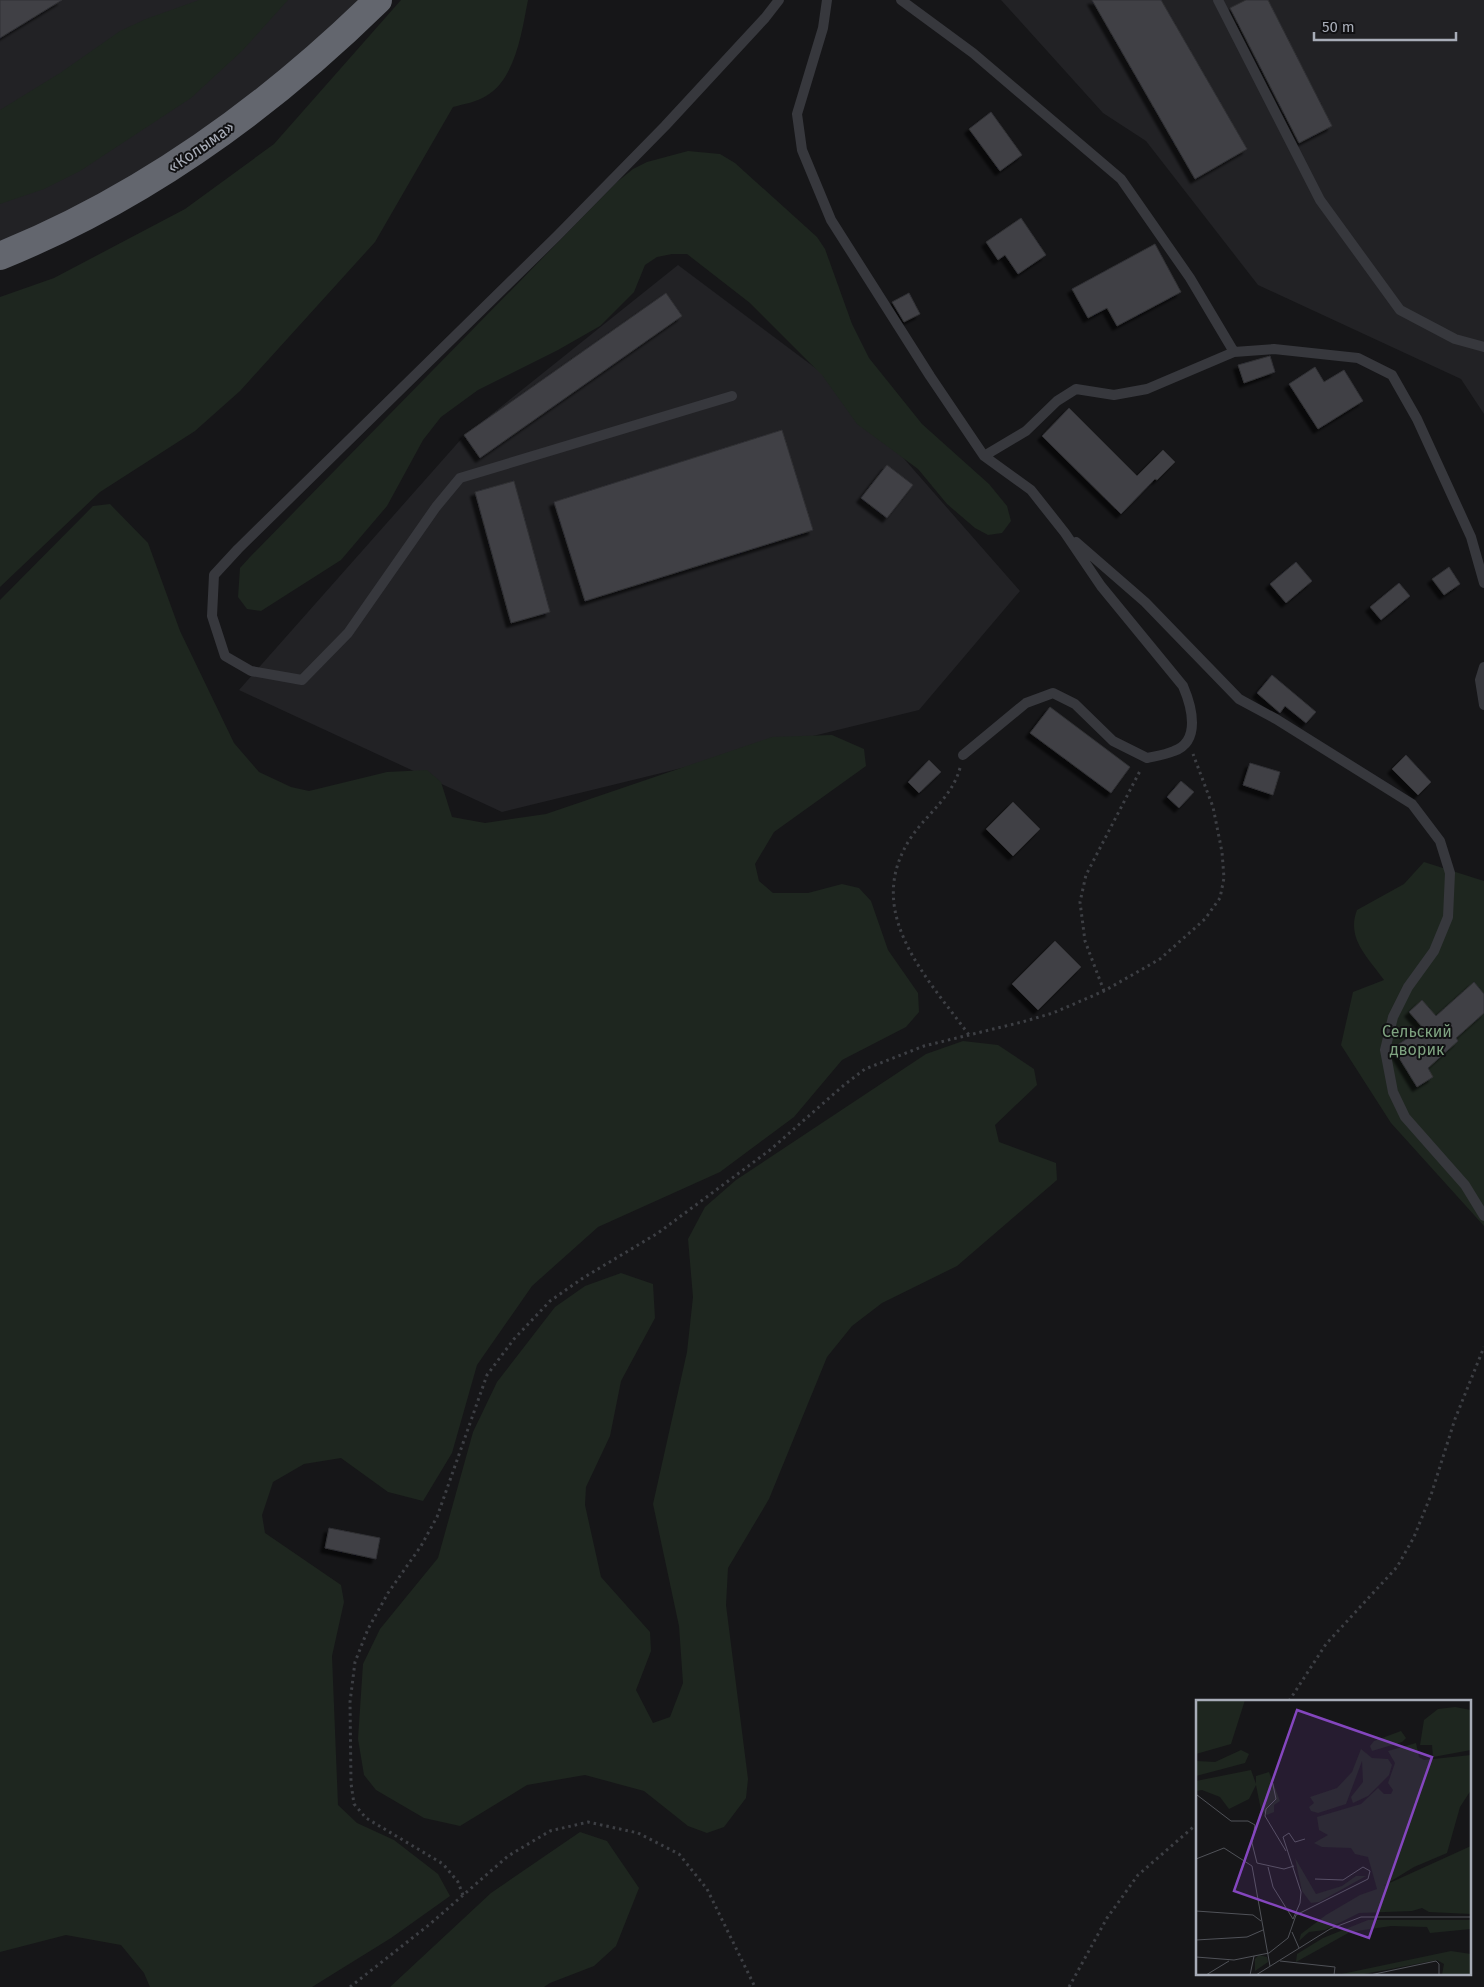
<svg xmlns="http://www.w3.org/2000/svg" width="1484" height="1987" viewBox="0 0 1484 1987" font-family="'Fira Sans',sans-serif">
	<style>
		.built { fill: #222225 }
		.green { fill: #1e261f }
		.building { fill: #404145; stroke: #303034; filter: url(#shadow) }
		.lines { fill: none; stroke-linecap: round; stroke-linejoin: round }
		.path { stroke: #3d3f44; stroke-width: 3; stroke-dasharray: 2.5 4; stroke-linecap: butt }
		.lane { stroke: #37383d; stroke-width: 10 }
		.highway { stroke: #63666e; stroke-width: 28 }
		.labels { text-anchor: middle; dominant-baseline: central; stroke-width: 4; stroke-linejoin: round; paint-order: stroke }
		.street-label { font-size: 16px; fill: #a8adb8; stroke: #111113 }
		.park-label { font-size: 16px; fill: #7fa381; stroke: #111113 }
		.inset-road { fill: none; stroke: #505258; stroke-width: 1 }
		.view { fill: #8446be; fill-opacity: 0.15; stroke: #8446be; stroke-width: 2.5 }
		.inset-edge { fill: none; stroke: #a8adb8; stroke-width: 2.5 }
	</style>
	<defs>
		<filter id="shadow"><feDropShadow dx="-4.5" dy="4.5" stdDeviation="1" flood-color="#0009"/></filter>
	</defs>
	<rect width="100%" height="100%" fill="#161618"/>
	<!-- built -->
	<path class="built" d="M0 0H378L276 92 0 256Z
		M1001 0H1484V414L1461 379 1258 285 1146 141 1103 113Z
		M678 265 842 388 1020 591 919 710 502 812 239 690 463 437Z"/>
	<!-- green -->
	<path class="green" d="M199 0H288L243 50 191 98 80 171 44 189 0 204V110L60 73 120 31 146 19Z
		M401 0H528C522 30 516 79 486 96 477 102 464 104 453 107L375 242 240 391 195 431 100 492 0 587V297L54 278 185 209 274 144Z
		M688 151 720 154 735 163 817 237 825 249 852 324 869 358 922 424 989 484 1007 506 1011 521 1002 533 988 535 975 528 947 504 918 469 857 424 822 375 750 303 687 254H672L657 257 645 265 634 292 600 326 558 350 478 390 441 417 423 440 387 506 341 560 261 611 247 609 238 597 240 568 250 557 617 182 633 169 647 162Z
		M110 504 148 543 180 631 234 743 259 772 291 787 309 791 387 772 427 770 441 782 452 817 485 823 546 814 772 737 832 735 864 749 866 766 774 832 755 864 759 881 773 893H808L842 884 859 888 871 901 888 950 918 993 919 1012 906 1027 842 1060 794 1117 720 1172 598 1227 532 1286 477 1365 452 1453 423 1501 388 1492 341 1458 304 1464 273 1482 262 1515 265 1533 341 1585 344 1602 332 1656 338 1805 357 1823 394 1840 438 1874 450 1896 391 1938 312 1987H150L144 1973 121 1945 66 1935 0 1952V600L93 506Z
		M1424 862 1484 881V1226L1391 1123 1341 1045 1353 992 1384 980C1368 957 1346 939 1357 910L1404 884Z
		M963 1041 998 1045 1034 1069 1037 1085 995 1125 999 1142 1056 1163 1057 1180 957 1266 882 1303 852 1326 827 1357 769 1499 728 1568 726 1605 748 1779 746 1798 724 1827 707 1833 688 1826 644 1791 585 1775 527 1785 460 1826 424 1818 376 1790 364 1775 358 1739 363 1664 380 1629 438 1558 473 1432 497 1382 555 1307 585 1286 621 1273 653 1284 655 1318 621 1381 610 1436 586 1487 585 1505 601 1577 650 1632 651 1651 636 1690 653 1723 670 1717 683 1683 679 1626 653 1504 687 1352 693 1297 688 1239 705 1207 736 1180 926 1054Z
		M580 1832 607 1841 639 1888 616 1946 594 1966 550 1983 544 1987H390L491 1893Z"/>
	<!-- building -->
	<path class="building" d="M0 0H62L0 38Z
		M1092 0H1161L1247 149 1195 179Z
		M1246 0H1268L1332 126 1299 143 1230 8Z
		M991 112 1022 155 1000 171 969 129Z
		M1021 218 1046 255 1018 274 1005 255 998 260 986 242Z
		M1155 244 1181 292 1117 326 1107 308 1088 318 1072 289Z
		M666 293 682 316 480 458 464 435Z
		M909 293 920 314 904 322 892 302Z
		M1270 356 1275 372 1244 383 1238 365Z
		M1315 367 1324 382 1344 370 1363 401 1318 429 1289 384Z
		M1069 408 1137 476 1163 450 1175 462 1157 480 1155 479 1121 514 1042 436Z
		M782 430 813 530 585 601 554 502Z
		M887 465 913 485 887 518 861 498Z
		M514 481 550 612 511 623 475 492Z
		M1296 562 1312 581 1286 603 1270 584Z
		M1449 567 1460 584 1444 595 1432 579Z
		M1399 583 1410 596 1381 620 1370 607Z
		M1272 675 1316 712 1306 723 1285 706 1280 713 1257 693Z
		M1050 707 1130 767 1111 793 1030 733Z
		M1406 755 1431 782 1418 795 1392 769Z
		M929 760 941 772 919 793 908 782Z
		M1250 763 1280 772 1273 795 1243 785Z
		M1181 781 1194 792 1179 808 1167 797Z
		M1013 802 1040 829 1013 856 986 829Z
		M1055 941 1081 967 1038 1010 1012 984Z
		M1474 982 1484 994V1013L1456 1038 1458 1041 1428 1068 1433 1077 1417 1087 1393 1048 1423 1028 1409 1012 1422 1000 1436 1016Z
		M329 1528 380 1538 376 1559 325 1548Z"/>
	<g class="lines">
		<!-- path -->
		<path class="path" d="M960 768C952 797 928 813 912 836 861 911 926 976 969 1035
			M1104 991 1085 941 1080 902 1086 875 1141 769
			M1289 1701 1326 1644 1397 1567 1414 1537 1431 1495 1455 1419 1484 1347
			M463 1895 458 1882 443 1864 366 1818 354 1804 351 1783 350 1702 355 1662 368 1629 388 1593 421 1546 437 1517 487 1375 514 1339 550 1301 583 1278 658 1233 770 1150 844 1085 865 1069 924 1046 1022 1022 1053 1013 1104 991 1160 959 1205 919 1220 898 1224 878 1222 852 1213 807 1193 754
			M350 1987 430 1924 508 1856 550 1831 588 1822 638 1833 679 1854 707 1889 755 1987
			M1069 1987 1107 1918 1138 1875 1198 1823"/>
		<!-- lane -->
		<path class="lane" d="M827 0 823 28 797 114 802 150 831 220 930 376 984 456 1031 490 1065 533 1101 586 1183 686C1192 707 1201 741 1174 751 1165 755 1156 756 1147 758L1113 741 1075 704 1053 693 1026 703 963 755
			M901 0 973 53 1121 179 1190 278 1234 352
			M1218 0 1320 200 1400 310 1455 339 1484 347
			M732 396 460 478 436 507 348 633 302 680 251 671 225 656 212 616 214 575 238 549 557 236 665 126 765 18 779 0
			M984 456 1026 431 1057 401 1076 389 1114 395 1147 389 1234 352 1274 349 1358 358 1392 375 1417 419 1471 537 1484 583
			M1076 542 1145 602 1239 699 1276 719 1412 804 1440 841 1450 873 1448 917 1434 951 1408 987 1393 1017 1385 1050 1393 1092 1405 1117 1465 1185 1484 1216
			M1484 667 1480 680 1484 705"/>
		<!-- highway -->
		<path class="highway" d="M0 256C143 198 268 108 378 0"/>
	</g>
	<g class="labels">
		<!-- street labels -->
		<g class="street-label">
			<text transform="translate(201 147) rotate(-35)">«Колыма»</text>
		</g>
		<!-- park labels -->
		<g class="park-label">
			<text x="1417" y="1031">Сельский<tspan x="1417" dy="18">дворик</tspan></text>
		</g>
	</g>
	<!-- overview -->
	<g transform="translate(1196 1700)">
		<rect width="275" height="275" fill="#161618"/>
		<path d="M0 0H49L35 44 0 54ZM259 7 275 10V50L237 57 236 45H224L228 20 242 9ZM205 31 210 38 206 42 176 51 174 46 178 41ZM220 43 223 57 228 60 275 55V90L264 107 251 153 218 167 187 186 275 146V214L233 212 226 208 216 211 163 213 129 230 113 232 103 241 105 234 130 215 164 195 181 189 172 157 159 154 155 148 126 147 118 143 132 135 123 130 121 117 165 104 182 88 188 94H195L197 90 192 83 199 63 192 51ZM165 49 176 58 192 59 196 65 193 75 172 96 157 103 155 97 167 82 166 61 150 104 122 113 115 111 113 107 118 103 114 97 141 88 156 72ZM45 50 53 54 49 63 0 76V61L19 62ZM55 70 60 84V76L73 72 84 101 78 105V112L71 115 65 110 60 85 53 99 33 109 24 97 6 90 0 91V81ZM99 158 120 194 146 186 160 176H170L123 202 115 203 106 191ZM172 220H275V229L234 233 231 227 195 226 154 232 100 262 101 254 127 238ZM255 251 275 254V275H246L248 264 241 260 163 275H141ZM63 255 71 257 72 262 59 271V259Z" fill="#1e261f"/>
		<path class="inset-road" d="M76 80 80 99 70 109 69 116 90 151M1 95 35 121H52L59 125 56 143 61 163 88 169 98 166M0 159 28 148 56 166 74 266M72 167 77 187 97 219 104 203 105 192 87 137 93 133 99 142 109 139M0 211 57 215 65 221M96 232 103 248M0 240 51 237 67 230M0 257 38 260 73 253 92 238 100 215 172 179 174 171 167 167 147 180 119 179M84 261 139 267 138 275M10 275 33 261M54 275 58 256M60 275 134 229 165 217H275M174 275 240 261 243 264V275"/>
		<path class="view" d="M101 10 236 57 173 238 38 191Z"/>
		<rect width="275" height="275" class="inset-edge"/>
	</g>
	<!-- scale -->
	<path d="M1314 32v8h142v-8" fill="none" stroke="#a8adb8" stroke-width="2.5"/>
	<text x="1322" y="32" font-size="15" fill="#a8adb8" stroke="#111113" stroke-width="4" paint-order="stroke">50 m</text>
</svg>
